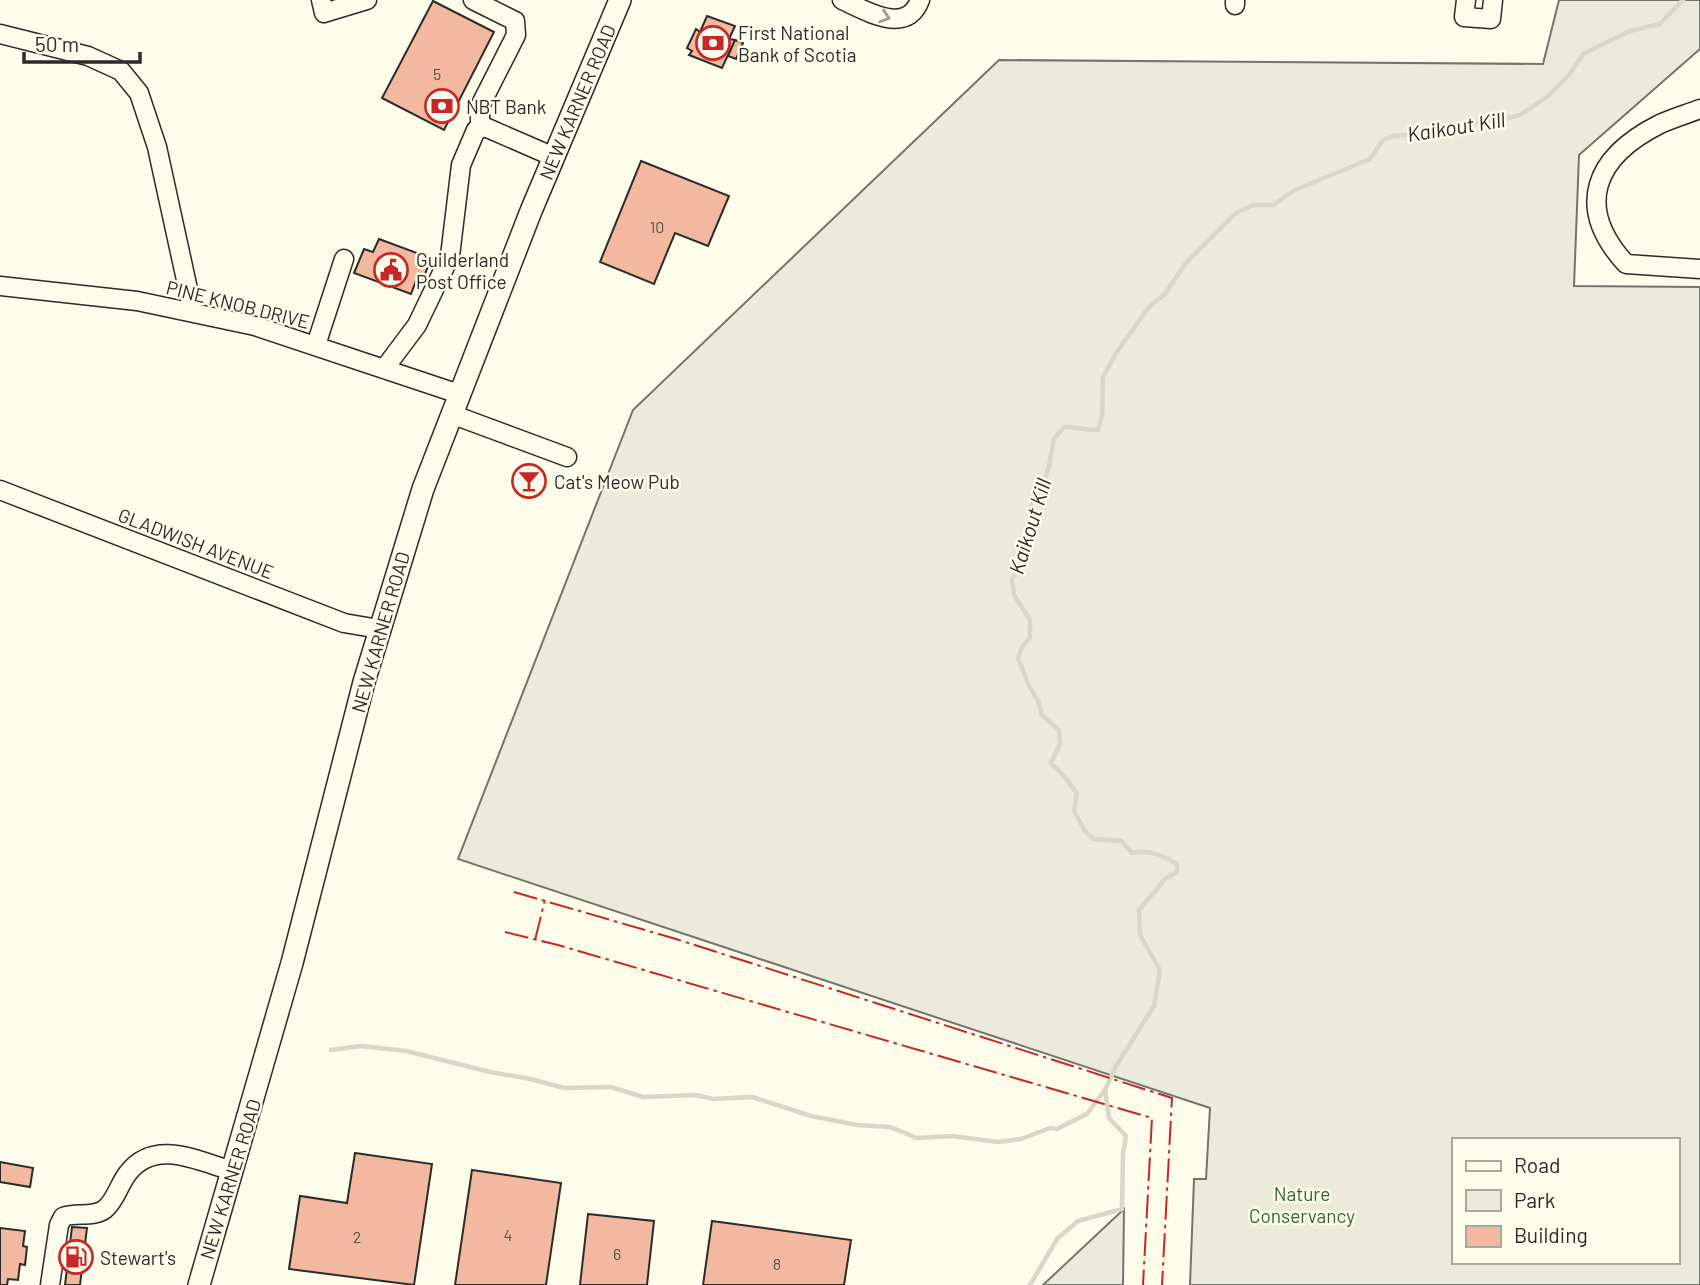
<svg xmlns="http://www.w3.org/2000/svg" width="1700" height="1285" viewBox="0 0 1700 1285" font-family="Barlow,sans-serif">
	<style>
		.green { fill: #ecebdb; stroke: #74746e; stroke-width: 2; fill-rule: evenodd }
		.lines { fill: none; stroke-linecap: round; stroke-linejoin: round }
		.stream { stroke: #d8d7c9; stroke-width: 4.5 }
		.building { fill: #f2b8a0; stroke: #2b2b2b; stroke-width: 2 }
		.minor-casing { stroke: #2b2b2b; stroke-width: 21 }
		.major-casing { stroke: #2b2b2b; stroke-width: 24 }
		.minor { stroke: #fdfbea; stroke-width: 18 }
		.major { stroke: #fdfbea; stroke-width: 21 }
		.power { stroke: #c62828; stroke-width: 2; stroke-dasharray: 24 5 3.5 5; stroke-linecap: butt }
		.oneway { stroke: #9e9d94 }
		.labels { text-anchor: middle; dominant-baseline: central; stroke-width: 5; stroke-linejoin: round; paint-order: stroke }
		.number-label { font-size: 16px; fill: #5d4e48 }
		.poi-label { font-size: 19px; fill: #2b2b2b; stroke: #fdfbea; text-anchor: start }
		.street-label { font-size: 19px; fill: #2b2b2b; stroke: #fdfbea }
		.park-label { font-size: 19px; fill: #34623c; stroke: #fdfbea }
		.water-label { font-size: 21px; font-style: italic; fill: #2b2b2b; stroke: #fdfbea }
	</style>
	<rect width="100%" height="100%" fill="#fdfbea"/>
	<!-- green -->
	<path class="green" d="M1559 0H1700V49L1579 155 1574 286 1700 287V1285H1190L1194 1179H1206L1210 1108 458 859 633 410 999 60 1543 64ZM1453 1140H1677V1262H1453Z
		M1124 1209 1123 1285H1043Z"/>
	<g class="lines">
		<!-- stream -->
		<path class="stream" d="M331 1050 361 1046 406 1051 490 1072 531 1079 564 1088 611 1087 643 1097 696 1095 713 1099 752 1097 811 1116 857 1125 890 1127 917 1138 952 1136 998 1142 1021 1139 1050 1128 1057 1129 1087 1114 1104 1091
			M1030 1285 1057 1239 1078 1221 1122 1209 1123 1153 1126 1136 1109 1118 1105 1090 1116 1066 1154 1006 1160 970 1140 935 1139 910 1165 879 1177 872V864C1161 855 1149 849 1132 853L1121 841 1093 839 1085 831 1074 811 1077 793 1063 775 1051 763 1060 744 1059 730 1041 714C1041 701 1032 693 1027 681 1024 673 1022 667 1018 659L1021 649 1030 637V620L1014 595 1012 579 1020 565 1032 504 1040 494 1049 466 1054 439 1064 427C1076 426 1086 431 1098 430L1102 416 1103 377 1115 355 1148 308 1165 294 1185 264 1236 213 1253 205H1273L1295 190 1370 159 1383 140 1393 136 1424 134 1461 124 1491 122 1520 115 1547 97 1570 74 1583 54 1630 31 1660 24 1683 0"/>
	</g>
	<!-- building -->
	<path class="building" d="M433 1 494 32 444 130 382 98Z
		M707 16 735 26 729 39 735 40 722 68 689 55 692 51 687 48 696 29 700 32Z
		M735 40 743 43 736 59 728 56Z
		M641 161 729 196 708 246 675 233 654 284 600 262Z
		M379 239 425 256 422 264 428 266 422 283 416 281 411 294 354 273 364 249 373 252Z
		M355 1153 432 1164 414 1285 289 1269 300 1196 347 1203Z
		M0 1162 33 1168 30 1187 0 1182Z
		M472 1170 561 1183 546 1285H455Z
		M588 1214 654 1221 647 1285H580Z
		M712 1221 851 1240 844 1285H703Z
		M72 1227 87 1228 80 1285H65Z
		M0 1228 25 1231 23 1246 27 1247 25 1265 20 1264 18 1280 8 1279 7 1285H0Z"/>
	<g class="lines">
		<!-- minor casing -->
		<g class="minor-casing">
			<path id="minor" d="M321 0 324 13 367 0
				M473 0 515 21 516 35 483 100 480 107V129
				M842 0C867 11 906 36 920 0
				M1466 0 1464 17 1491 19 1493 0
				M1235 5V0
				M0 34 88 56 121 71 139 93 157 147 193 312
				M1700 109C1687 114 1673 118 1660 124 1594 157 1574 207 1626 264L1700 269
				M0 286 137 301 255 326 459 394
				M316 345 344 259
				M384 369 417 325 450 256 461 165 476 130 485 127 554 157
				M451 414 567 457
				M0 490 344 623 379 629
				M50 1285 59 1225 63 1217C76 1212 94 1218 105 1209 116 1200 119 1184 128 1173 155 1138 198 1161 232 1171"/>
		</g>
		<!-- major casing -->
		<g class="major-casing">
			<path id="major" d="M199 1285 292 963 364 682 423 489 531 211 620 0"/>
		</g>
		<!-- minor -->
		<use href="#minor" class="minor"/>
		<!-- major -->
		<use href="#major" class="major"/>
		<!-- power -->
		<path class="power" d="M514 892 676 939 1172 1098 1162 1285
			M505 932 558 945 1152 1118 1143 1285
			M535 940 545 900"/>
	</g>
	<!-- one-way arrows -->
	<defs><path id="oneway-chevron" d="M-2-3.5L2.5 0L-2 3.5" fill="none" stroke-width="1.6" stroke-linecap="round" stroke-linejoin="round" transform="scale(1.75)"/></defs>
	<use class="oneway" href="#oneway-chevron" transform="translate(885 17) rotate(18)"/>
	<!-- icons -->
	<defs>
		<g id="bank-ring" transform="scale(1.75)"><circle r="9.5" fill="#fdfbea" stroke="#c62828" stroke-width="1.5"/><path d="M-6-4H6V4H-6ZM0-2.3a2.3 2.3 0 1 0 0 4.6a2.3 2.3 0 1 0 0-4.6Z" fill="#c62828"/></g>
		<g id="civic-ring" transform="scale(1.75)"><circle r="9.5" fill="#fdfbea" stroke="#c62828" stroke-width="1.5"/><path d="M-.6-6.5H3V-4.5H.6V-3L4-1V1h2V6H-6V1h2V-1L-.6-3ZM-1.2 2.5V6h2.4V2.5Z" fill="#c62828"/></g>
		<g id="bar-ring" transform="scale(1.75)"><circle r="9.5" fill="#fdfbea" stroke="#c62828" stroke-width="1.5"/><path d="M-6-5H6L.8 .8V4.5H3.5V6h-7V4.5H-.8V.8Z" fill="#c62828"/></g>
		<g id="fuel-ring" transform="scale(1.75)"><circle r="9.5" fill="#fdfbea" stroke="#c62828" stroke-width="1.5"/><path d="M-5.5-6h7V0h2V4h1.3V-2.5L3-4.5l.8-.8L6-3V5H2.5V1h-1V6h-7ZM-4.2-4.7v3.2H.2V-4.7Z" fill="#c62828"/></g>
	</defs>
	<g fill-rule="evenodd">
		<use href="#bank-ring" x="713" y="43"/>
		<use href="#bank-ring" x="442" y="106"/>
		<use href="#civic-ring" x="391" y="270"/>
		<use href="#bar-ring" x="529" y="481"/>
		<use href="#fuel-ring" x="76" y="1257"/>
	</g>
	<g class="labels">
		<!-- number labels -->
		<g class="number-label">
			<text x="437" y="73">5</text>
			<text x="657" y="226">10</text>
			<text x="508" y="1234">4</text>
			<text x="357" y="1236">2</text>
			<text x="617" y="1253">6</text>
			<text x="777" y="1263">8</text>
		</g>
		<!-- poi labels -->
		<g class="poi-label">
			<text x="738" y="32">First National<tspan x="738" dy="22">Bank of Scotia</tspan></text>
			<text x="466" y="106">NBT Bank</text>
			<text x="416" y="259">Guilderland<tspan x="416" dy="22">Post Office</tspan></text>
			<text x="554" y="481">Cat's Meow Pub</text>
			<text x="100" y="1257">Stewart's</text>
		</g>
		<!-- street labels -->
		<g class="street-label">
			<text transform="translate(577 102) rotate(-67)">NEW KARNER ROAD</text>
			<text transform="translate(238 304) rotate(14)">PINE KNOB DRIVE</text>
			<text transform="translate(196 543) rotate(21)">GLADWISH AVENUE</text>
			<text transform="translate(380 632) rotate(-74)">NEW KARNER ROAD</text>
			<text transform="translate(230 1179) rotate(-73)">NEW KARNER ROAD</text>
		</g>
		<!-- park labels -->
		<g class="park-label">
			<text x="1302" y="1193">Nature<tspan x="1302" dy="22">Conservancy</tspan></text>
		</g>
		<!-- water labels -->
		<g class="water-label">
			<text transform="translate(1456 126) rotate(-9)">Kaikout Kill</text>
			<text transform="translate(1029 526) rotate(-73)">Kaikout Kill</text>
		</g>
	</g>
	<!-- legend -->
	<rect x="1452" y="1138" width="228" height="126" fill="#fdfbea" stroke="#a9a89e" stroke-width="2"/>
	<rect x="1466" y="1161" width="35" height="10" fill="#fdfbea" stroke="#a9a89e" stroke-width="2"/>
	<text x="1514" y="1173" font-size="21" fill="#2b2b2b">Road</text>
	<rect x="1466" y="1190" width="35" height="21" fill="#ecebdb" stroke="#a9a89e" stroke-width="2"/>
	<text x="1514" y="1208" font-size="21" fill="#2b2b2b">Park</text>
	<rect x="1466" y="1226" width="35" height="21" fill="#f2b8a0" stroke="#a9a89e" stroke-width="2"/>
	<text x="1514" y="1243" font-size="21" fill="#2b2b2b">Building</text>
	<!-- scale -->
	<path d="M24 52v10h116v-10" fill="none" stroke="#2b2b2b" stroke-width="3.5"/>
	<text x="35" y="52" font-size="21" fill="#2b2b2b" stroke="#fdfbea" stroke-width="5" paint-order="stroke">50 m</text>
</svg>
